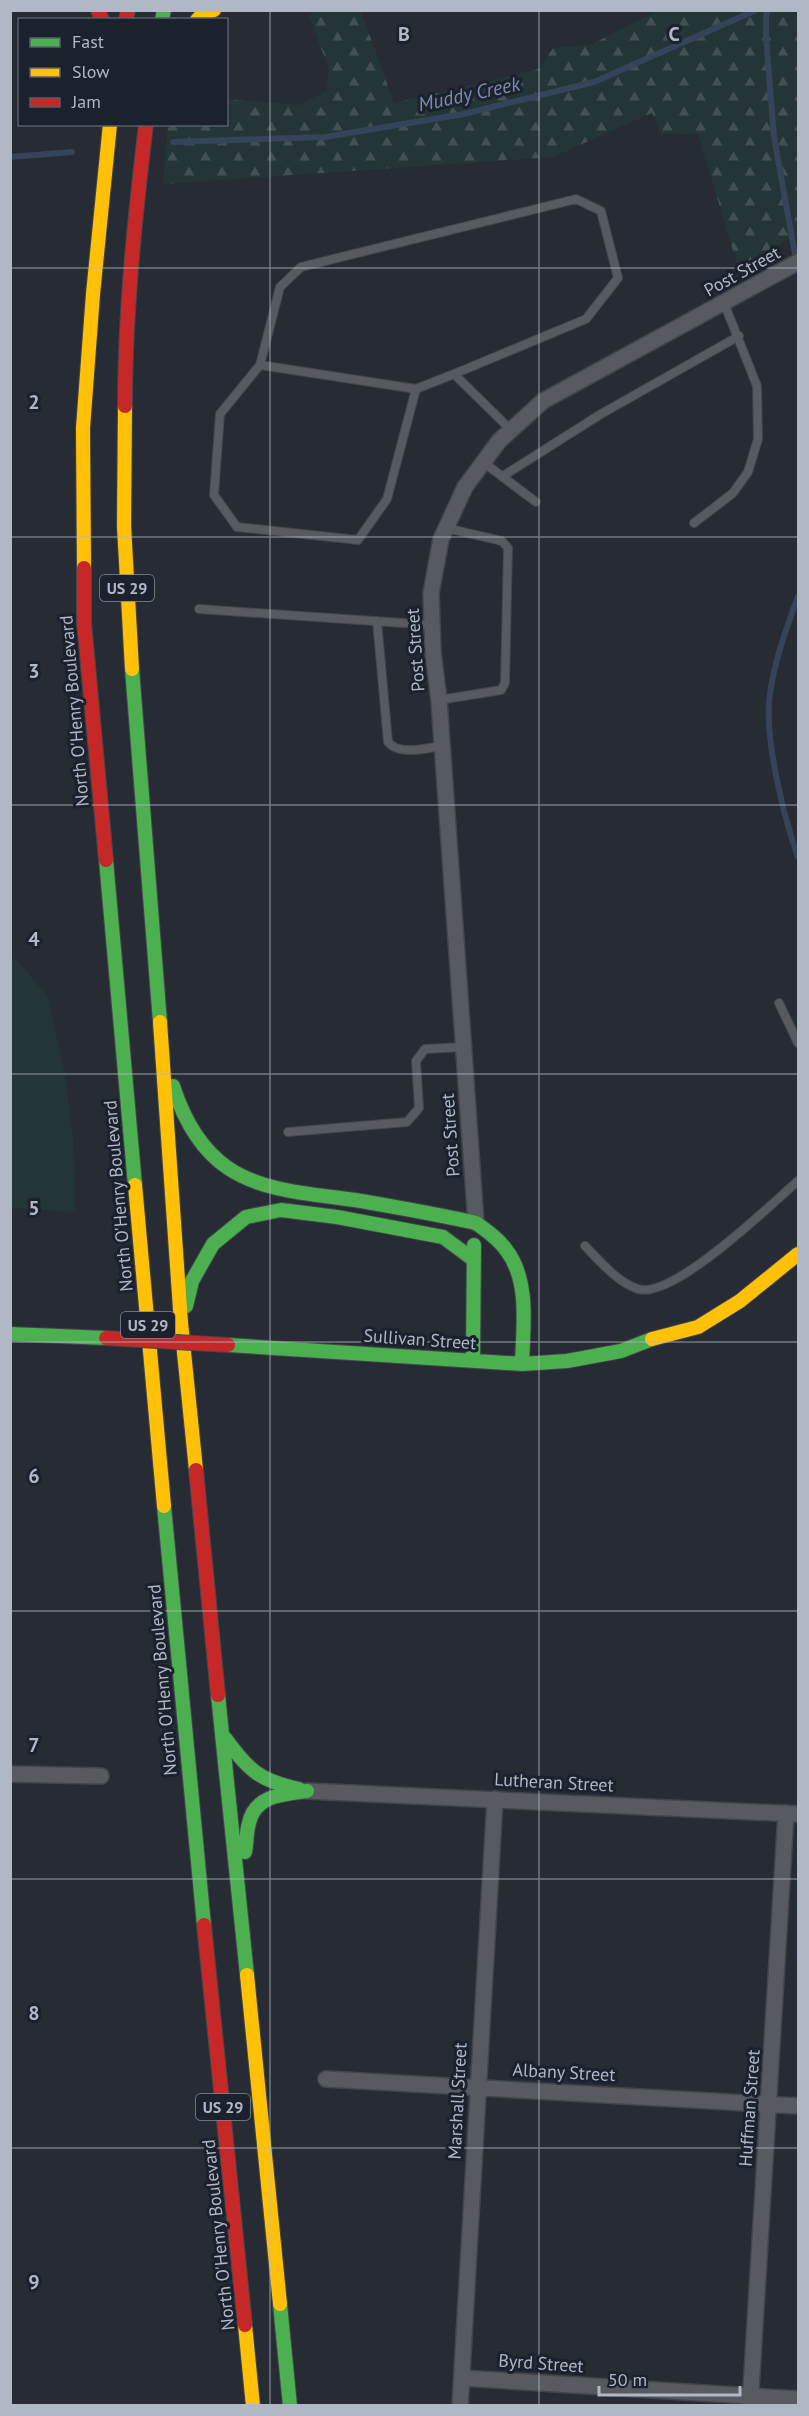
<svg xmlns="http://www.w3.org/2000/svg" width="809" height="2416" viewBox="0 0 809 2416" font-family="'PT Sans',sans-serif">
	<style>
		.forest { fill: url(#forest-firs) }
		.pitch { fill: #243538 }
		.lines { fill: none; stroke-linecap: round; stroke-linejoin: round }
		.stream { stroke: #35435b; stroke-width: 6 }
		.lane-casing { stroke: #42464c; stroke-width: 10 }
		.street-casing { stroke: #42464c; stroke-width: 18 }
		.fast-casing { stroke: #42464c; stroke-width: 16 }
		.slow-casing { stroke: #42464c; stroke-width: 16 }
		.jam-casing { stroke: #42464c; stroke-width: 16 }
		.lane { stroke: #575a61; stroke-width: 8 }
		.street { stroke: #575a61; stroke-width: 15 }
		.fast { stroke: #4caf50; stroke-width: 14 }
		.slow { stroke: #ffc107; stroke-width: 14 }
		.jam { stroke: #c62828; stroke-width: 14 }
		.jam-bridge-casing { stroke: #42464c; stroke-width: 16; stroke-linecap: butt }
		.jam-bridge { stroke: #c62828; stroke-width: 14 }
		.grid { fill: none; stroke: #b0b7c5; stroke-width: 1.5; stroke-opacity: 0.55 }
		.labels { text-anchor: middle; dominant-baseline: central; stroke-width: 6; stroke-linejoin: round; paint-order: stroke }
		.shield { fill: #1b212d; stroke: #838a97; stroke-width: 1.5 }
		.shield-label { font-size: 16px; font-weight: bold; fill: #b0b7c5 }
		.street-label { font-size: 18px; fill: #b0b7c5; stroke: #1b212d }
		.water-label { font-size: 20px; font-style: italic; fill: #798cac; stroke: #1b212d }
		.grid-label { font-size: 20px; text-anchor: middle; font-weight: bold; fill: #b0b7c5; stroke: #1b212d; stroke-width: 6; stroke-linejoin: round; paint-order: stroke }
	</style>
	<defs>
		<pattern id="forest-firs" width="22" height="20" patternUnits="userSpaceOnUse" patternTransform="scale(1.5)"><rect width="22" height="20" fill="#243538"/><path d="M5 1l3.5 6h-7zM16 11l3.5 6h-7z" fill="#415053"/></pattern>
	</defs>
	<rect width="100%" height="100%" fill="#272b33"/>
	<!-- forest -->
	<path class="forest" d="M321 10 361 11 394 103 539 69 553 48 590 45 657 11H798V234L738 267 698 134H661L652 113 553 157 163 184 168 125 226 124 227 99 300 105 326 91 329 70 309 15Z"/>
	<!-- pitch -->
	<path class="pitch" d="M10 958 18 961 48 997 65 1075 73 1137 75 1212 11 1208Z"/>
	<g class="lines">
		<!-- stream -->
		<path class="stream" d="M768 10 766 16V37L774 137 798 271
			M173 142 325 137 464 114 594 82 756 10
			M10 157 72 152
			M798 596C786 630 772 667 769 703 766 744 784 818 798 857"/>
		<!-- lane casing -->
		<g class="lane-casing">
			<path id="lane" d="M260 365 416 389
				M454 374 416 389 387 499 358 540 237 527 214 495 220 414 260 365 280 287 301 267 576 199 601 211 618 278 586 319 454 374 511 430
				M483 462 536 502
				M503 476 601 414 739 336
				M694 523 733 493 748 472 758 439 757 386 724 303
				M199 609 432 625
				M377 621 388 742C399 756 426 748 442 746
				M439 700 501 690 505 683 508 548 502 541 446 528
				M779 1003 798 1043
				M288 1132 407 1122 419 1108 416 1061 425 1049 463 1047
				M585 1246C601 1262 617 1282 638 1289 673 1300 771 1204 798 1181"/>
		</g>
		<!-- street casing -->
		<g class="street-casing">
			<path id="street" d="M476 1223 439 700 433 652 431 593 441 539 465 487 499 441 543 401 798 262
				M10 1774 101 1776
				M307 1791 798 1814
				M326 2079 798 2106
				M462 2378 798 2399
				M460 2406 495 1799
				M750 2406 786 1813"/>
		</g>
		<!-- fast casing -->
		<g class="fast-casing">
			<path id="fast" d="M162 20 164 10
				M132 669 160 1022
				M106 860 135 1185
				M173 1086C183 1117 200 1149 228 1168 263 1192 314 1194 355 1200 396 1207 436 1214 476 1223
				M476 1223C487 1231 499 1239 507 1251 530 1282 523 1328 522 1364
				M186 1306 192 1281 213 1244 246 1217 281 1210 337 1217 443 1237 474 1260
				M10 1334 106 1338
				M228 1345 522 1364 567 1361 621 1351 652 1339
				M473 1361 474 1245
				M164 1506 204 1925
				M218 1695 247 1975
				M225 1738C248 1770 260 1781 299 1789
				M245 1852C247 1842 246 1833 249 1823 255 1795 284 1794 307 1791
				M280 2304 290 2406"/>
		</g>
		<!-- slow casing -->
		<g class="slow-casing">
			<path id="slow" d="M197 20 203 14 214 10
				M125 406 124 526 132 669
				M84 568 83 428 93 294 110 124
				M160 1022 181 1323 196 1470
				M135 1185 164 1506
				M652 1339 698 1327 740 1301 798 1254
				M247 1975 280 2304
				M245 2325 253 2406"/>
		</g>
		<!-- jam casing -->
		<g class="jam-casing">
			<path id="jam" d="M98 10 102 20
				M126 20 128 10
				M125 406C125 312 135 217 146 124
				M84 568V622L106 860
				M196 1470 218 1695
				M204 1925 245 2325"/>
		</g>
		<!-- lane -->
		<use href="#lane" class="lane"/>
		<!-- street -->
		<use href="#street" class="street"/>
		<!-- fast -->
		<use href="#fast" class="fast"/>
		<!-- slow -->
		<use href="#slow" class="slow"/>
		<!-- jam -->
		<use href="#jam" class="jam"/>
		<!-- jam-bridge casing -->
		<g class="jam-bridge-casing">
			<path id="jam-bridge" d="M106 1338 228 1345"/>
		</g>
		<!-- jam-bridge -->
		<use href="#jam-bridge" class="jam-bridge"/>
	</g>
	<!-- grid -->
	<path class="grid" d="M270 10V2406M539 10V2406M10 268H798M10 537H798M10 805H798M10 1074H798M10 1342H798M10 1611H798M10 1879H798M10 2148H798"/>
	<g class="labels">
		<!-- shield labels -->
		<g class="shield">
			<rect x="100" y="575" width="54" height="26" rx="4.5"/>
			<rect x="121" y="1312" width="54" height="26" rx="4.5"/>
			<rect x="196" y="2094" width="54" height="26" rx="4.5"/>
		</g>
		<g class="shield-label">
			<text x="127" y="588">US 29</text>
			<text x="148" y="1325">US 29</text>
			<text x="223" y="2107">US 29</text>
		</g>
		<!-- street labels -->
		<g class="street-label">
			<text transform="translate(742 271) rotate(-29)">Post Street</text>
			<text transform="translate(415 650) rotate(-94)">Post Street</text>
			<text transform="translate(74 711) rotate(-95)">North O'Henry Boulevard</text>
			<text transform="translate(450 1135) rotate(-94)">Post Street</text>
			<text transform="translate(118 1196) rotate(-95)">North O'Henry Boulevard</text>
			<text transform="translate(420 1339) rotate(4)">Sullivan Street</text>
			<text transform="translate(162 1680) rotate(-95)">North O'Henry Boulevard</text>
			<text transform="translate(554 1782) rotate(3)">Lutheran Street</text>
			<text transform="translate(564 2072) rotate(3)">Albany Street</text>
			<text transform="translate(457 2101) rotate(-87)">Marshall Street</text>
			<text transform="translate(749 2108) rotate(-86)">Huffman Street</text>
			<text transform="translate(218 2235) rotate(-96)">North O'Henry Boulevard</text>
			<text transform="translate(541 2363) rotate(4)">Byrd Street</text>
		</g>
		<!-- water labels -->
		<g class="water-label">
			<text transform="translate(469 94) rotate(-12)">Muddy Creek</text>
		</g>
	</g>
	<g class="grid-label">
		<text x="404" y="41">B</text>
		<text x="674" y="41">C</text>
		<text x="34" y="409">2</text>
		<text x="34" y="678">3</text>
		<text x="34" y="946">4</text>
		<text x="34" y="1215">5</text>
		<text x="34" y="1483">6</text>
		<text x="34" y="1752">7</text>
		<text x="34" y="2020">8</text>
		<text x="34" y="2289">9</text>
	</g>
	<!-- border -->
	<rect width="809" height="2416" fill="none" stroke="#b0b7c5" stroke-width="24"/>
	<!-- legend -->
	<rect x="18" y="18" width="210" height="108" fill="#1b212d" stroke="#575d6a" stroke-width="1.5"/>
	<rect x="30" y="38" width="30" height="9" fill="#4caf50" stroke="#575d6a" stroke-width="1.5"/>
	<text x="72" y="48" font-size="18" fill="#b0b7c5">Fast</text>
	<rect x="30" y="68" width="30" height="9" fill="#ffc107" stroke="#575d6a" stroke-width="1.5"/>
	<text x="72" y="78" font-size="18" fill="#b0b7c5">Slow</text>
	<rect x="30" y="98" width="30" height="9" fill="#c62828" stroke="#575d6a" stroke-width="1.5"/>
	<text x="72" y="108" font-size="18" fill="#b0b7c5">Jam</text>
	<!-- scale -->
	<path d="M599 2386v9h141v-9" fill="none" stroke="#b0b7c5" stroke-width="3"/>
	<text x="608" y="2386" font-size="18" fill="#b0b7c5" stroke="#1b212d" stroke-width="4.5" paint-order="stroke">50 m</text>
</svg>
